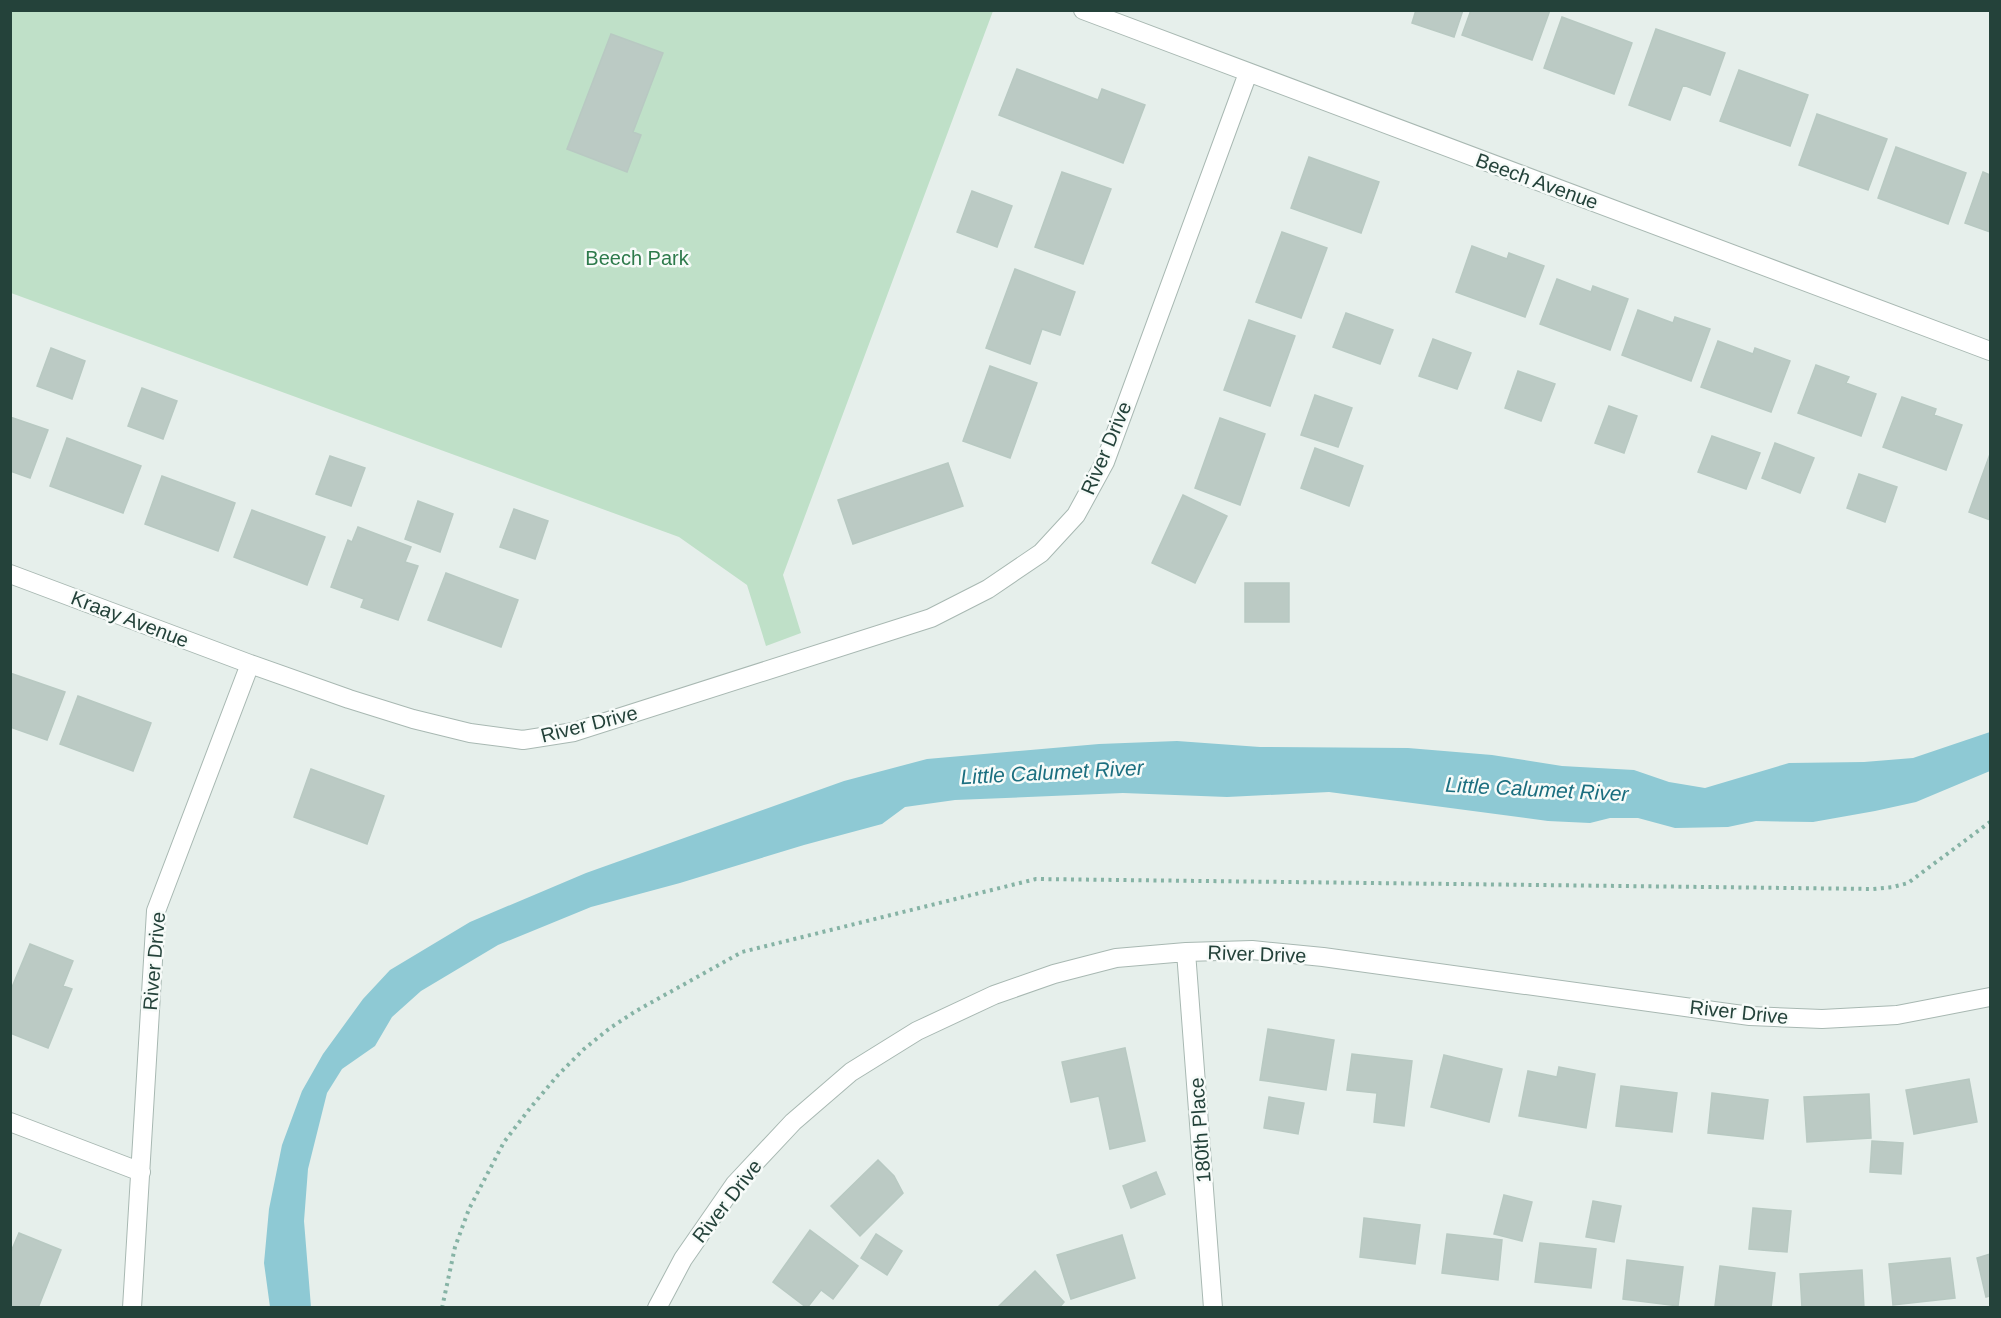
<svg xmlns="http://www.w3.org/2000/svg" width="2001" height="1318" viewBox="0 0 2001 1318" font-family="Arial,sans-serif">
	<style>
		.green { fill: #bfe0c8 }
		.water { fill: #8ec9d4 }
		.building { fill: #bbcac4; stroke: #b8c9c2; stroke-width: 1.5 }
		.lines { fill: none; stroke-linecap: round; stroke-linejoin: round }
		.minor-casing { stroke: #a8b8b2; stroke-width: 20 }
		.path { stroke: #86b3a5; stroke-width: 4; stroke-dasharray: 3 4.5; stroke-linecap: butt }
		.minor { stroke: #fff; stroke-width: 18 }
		.labels { text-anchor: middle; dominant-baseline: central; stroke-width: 5; stroke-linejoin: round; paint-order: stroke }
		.street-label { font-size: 20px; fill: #24423a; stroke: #f7fbf9 }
		.park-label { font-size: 20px; fill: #2d7a4b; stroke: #f7fbf9 }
		.water-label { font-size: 21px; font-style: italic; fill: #1c6f80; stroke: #f7fbf9 }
	</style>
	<rect width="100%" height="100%" fill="#e6efeb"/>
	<!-- green -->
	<path class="green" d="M10 11H993L783 575 801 633 766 646 747 585 679 537 11 293Z"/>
	<!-- water -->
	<path class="water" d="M1990 732V771L1916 802 1875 811 1813 822 1756 821 1728 827 1675 828 1638 818H1610L1590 823 1548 821 1329 792 1227 797 1123 793 955 800 905 807 882 824 804 845 680 883 591 907 498 945 421 991 392 1017 375 1046 342 1069 327 1093 308 1169 304 1221 311 1307H270L264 1263 269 1209 282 1145 302 1091 323 1054 363 999 390 970 470 922 586 873 844 781 927 759 1099 744 1177 741 1260 747 1408 748 1492 755 1562 766 1634 770 1669 782 1705 788 1789 763 1864 762 1913 758Z"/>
	<!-- building -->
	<path class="building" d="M1416 10H1463L1454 37 1412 23Z
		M1471 10H1550L1532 60 1462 35Z
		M1562 17 1632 43 1614 94 1544 68Z
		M1656 29 1725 53 1710 95 1683 85 1670 120 1629 105Z
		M611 34 663 53 633 132 641 135 627 172 567 149Z
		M1017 69 1098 100 1102 89 1145 105 1123 163 999 115Z
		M1739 70 1808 95 1790 146 1720 121Z
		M1817 114 1887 139 1868 190 1799 165Z
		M1896 147 1966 173 1948 224 1878 198Z
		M1309 157 1379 182 1361 233 1291 208Z
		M1062 172 1111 189 1083 264 1035 247Z
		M1983 172 1990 175V232L1965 223Z
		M972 191 1012 206 997 247 957 232Z
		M1282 232 1327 248 1301 318 1256 302Z
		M1472 246 1507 259 1509 253 1544 266 1525 317 1456 292Z
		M1015 269 1075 292 1060 335 1042 329 1030 364 986 348Z
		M1557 279 1591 292 1593 286 1628 299 1610 350 1540 324Z
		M1638 310 1673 323 1675 317 1710 329 1691 381 1622 355Z
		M1346 313 1393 330 1380 364 1333 347Z
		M1249 320 1295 336 1270 406 1224 390Z
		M1433 339 1471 353 1457 389 1419 376Z
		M1718 341 1753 354 1755 348 1790 361 1771 412 1701 387Z
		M51 348 85 361 72 399 37 386Z
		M1816 365 1849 377 1846 383 1876 394 1861 436 1798 413Z
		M990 366 1037 383 1010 458 963 441Z
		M1518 371 1555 384 1541 421 1505 408Z
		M142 388 177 401 163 439 128 426Z
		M1315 395 1352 408 1338 447 1301 435Z
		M1902 397 1936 409 1934 415 1962 425 1946 470 1883 447Z
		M1609 406 1637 416 1624 453 1595 443Z
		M10 417 48 430 30 478 10 471Z
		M1220 418 1265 434 1240 505 1195 488Z
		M1712 436 1760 453 1746 489 1698 472Z
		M67 438 141 466 123 513 50 486Z
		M1775 443 1814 458 1800 493 1762 478Z
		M1315 448 1363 466 1349 506 1301 488Z
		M1990 454V520L1969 512Z
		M330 456 365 468 351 506 316 494Z
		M948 463 963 506 853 544 838 500Z
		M1859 474 1897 487 1885 522 1847 508Z
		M162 476 235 503 218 551 145 524Z
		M1183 495 1227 516 1195 583 1152 563Z
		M418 501 453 514 440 552 405 539Z
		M514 509 548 521 535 559 500 547Z
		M252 510 325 537 307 585 234 557Z
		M358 527 411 547 405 562 418 566 398 620 361 607 364 599 331 587 348 540 352 542Z
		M446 573 518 600 501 647 428 620Z
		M1245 583H1289V622H1245Z
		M10 673 65 692 47 740 10 727Z
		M78 696 151 723 133 771 60 744Z
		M311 769 384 796 367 844 294 817Z
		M30 944 73 961 63 986 72 989 48 1048 10 1033V992Z
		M1268 1029 1334 1040 1326 1090 1260 1080Z
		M1125 1048 1145 1141 1110 1149 1099 1096 1071 1102 1062 1062Z
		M1352 1054 1412 1061 1404 1126 1374 1122 1377 1093 1347 1090Z
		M1444 1055 1502 1069 1489 1122 1431 1107Z
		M1559 1067 1595 1074 1586 1128 1519 1116 1528 1071 1557 1077Z
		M1969 1079 1977 1122 1914 1134 1906 1090Z
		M1621 1086 1677 1093 1672 1132 1616 1126Z
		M1712 1093 1768 1100 1763 1139 1708 1133Z
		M1869 1094 1871 1138 1807 1142 1804 1097Z
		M1269 1097 1304 1103 1298 1134 1264 1128Z
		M1872 1141 1903 1143 1901 1174 1870 1172Z
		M878 1160 894 1176 903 1193 860 1236 831 1206Z
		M1156 1172 1165 1194 1131 1208 1123 1186Z
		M1504 1195 1532 1202 1522 1241 1494 1234Z
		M1593 1201 1621 1206 1614 1242 1586 1237Z
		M1753 1208 1791 1211 1787 1252 1749 1249Z
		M1364 1218 1420 1225 1415 1264 1360 1257Z
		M810 1230 858 1266 833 1299 821 1290 807 1308 773 1282Z
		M19 1233 61 1250 38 1308H10V1254Z
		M876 1234 902 1251 887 1275 861 1258Z
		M1447 1234 1502 1240 1498 1280 1442 1273Z
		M1122 1235 1135 1278 1071 1299 1057 1255Z
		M1540 1243 1596 1249 1591 1288 1535 1282Z
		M1990 1254V1296L1986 1297 1977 1258Z
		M1950 1258 1955 1298 1893 1305 1889 1264Z
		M1627 1260 1683 1267 1678 1306 1623 1299Z
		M1720 1266 1775 1273 1771 1308 1715 1306Z
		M1862 1270 1864 1308H1802L1800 1274Z
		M1035 1271 1064 1302 1059 1308H997Z"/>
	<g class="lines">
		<!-- minor casing -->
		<g class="minor-casing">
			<path id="minor" d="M1083 10 1990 351
				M10 574 250 664
				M1186 952 1213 1308
				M10 1122 141 1172
				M132 1308 156 911 250 664 349 699 413 719 470 733 523 740 574 732 931 618 988 589 1041 553 1076 515 1105 462 1248 73
				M657 1308 683 1259 735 1184 793 1122 851 1072 917 1031 994 995 1054 974 1116 958 1186 952 1252 950 1323 957 1750 1016 1822 1019 1897 1015 1990 997"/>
		</g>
		<!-- path -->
		<path class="path" d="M442 1308 455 1247 469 1209 504 1142 531 1107 558 1075 584 1049 610 1028 636 1011 742 952 1036 879 1873 889 1893 887 1908 883 1990 822"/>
		<!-- minor -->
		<use href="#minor" class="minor"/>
	</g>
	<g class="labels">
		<!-- street labels -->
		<g class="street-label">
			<text transform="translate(1537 181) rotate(20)">Beech Avenue</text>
			<text transform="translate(1106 448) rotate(-67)">River Drive</text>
			<text transform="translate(130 619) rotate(21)">Kraay Avenue</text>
			<text transform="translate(589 724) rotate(-14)">River Drive</text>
			<text transform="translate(1257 954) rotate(2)">River Drive</text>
			<text transform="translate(154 961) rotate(-85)">River Drive</text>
			<text transform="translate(1739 1012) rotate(6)">River Drive</text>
			<text transform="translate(1200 1130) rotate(-94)">180th Place</text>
			<text transform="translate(727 1201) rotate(-52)">River Drive</text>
		</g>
		<!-- park labels -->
		<g class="park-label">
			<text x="637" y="258">Beech Park</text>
		</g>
		<!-- water labels -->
		<g class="water-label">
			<text transform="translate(1052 772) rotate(-3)">Little Calumet River</text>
			<text transform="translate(1537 789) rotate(3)">Little Calumet River</text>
		</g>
	</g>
	<!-- border -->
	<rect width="2001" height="1318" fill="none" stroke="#24423a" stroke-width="24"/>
</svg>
